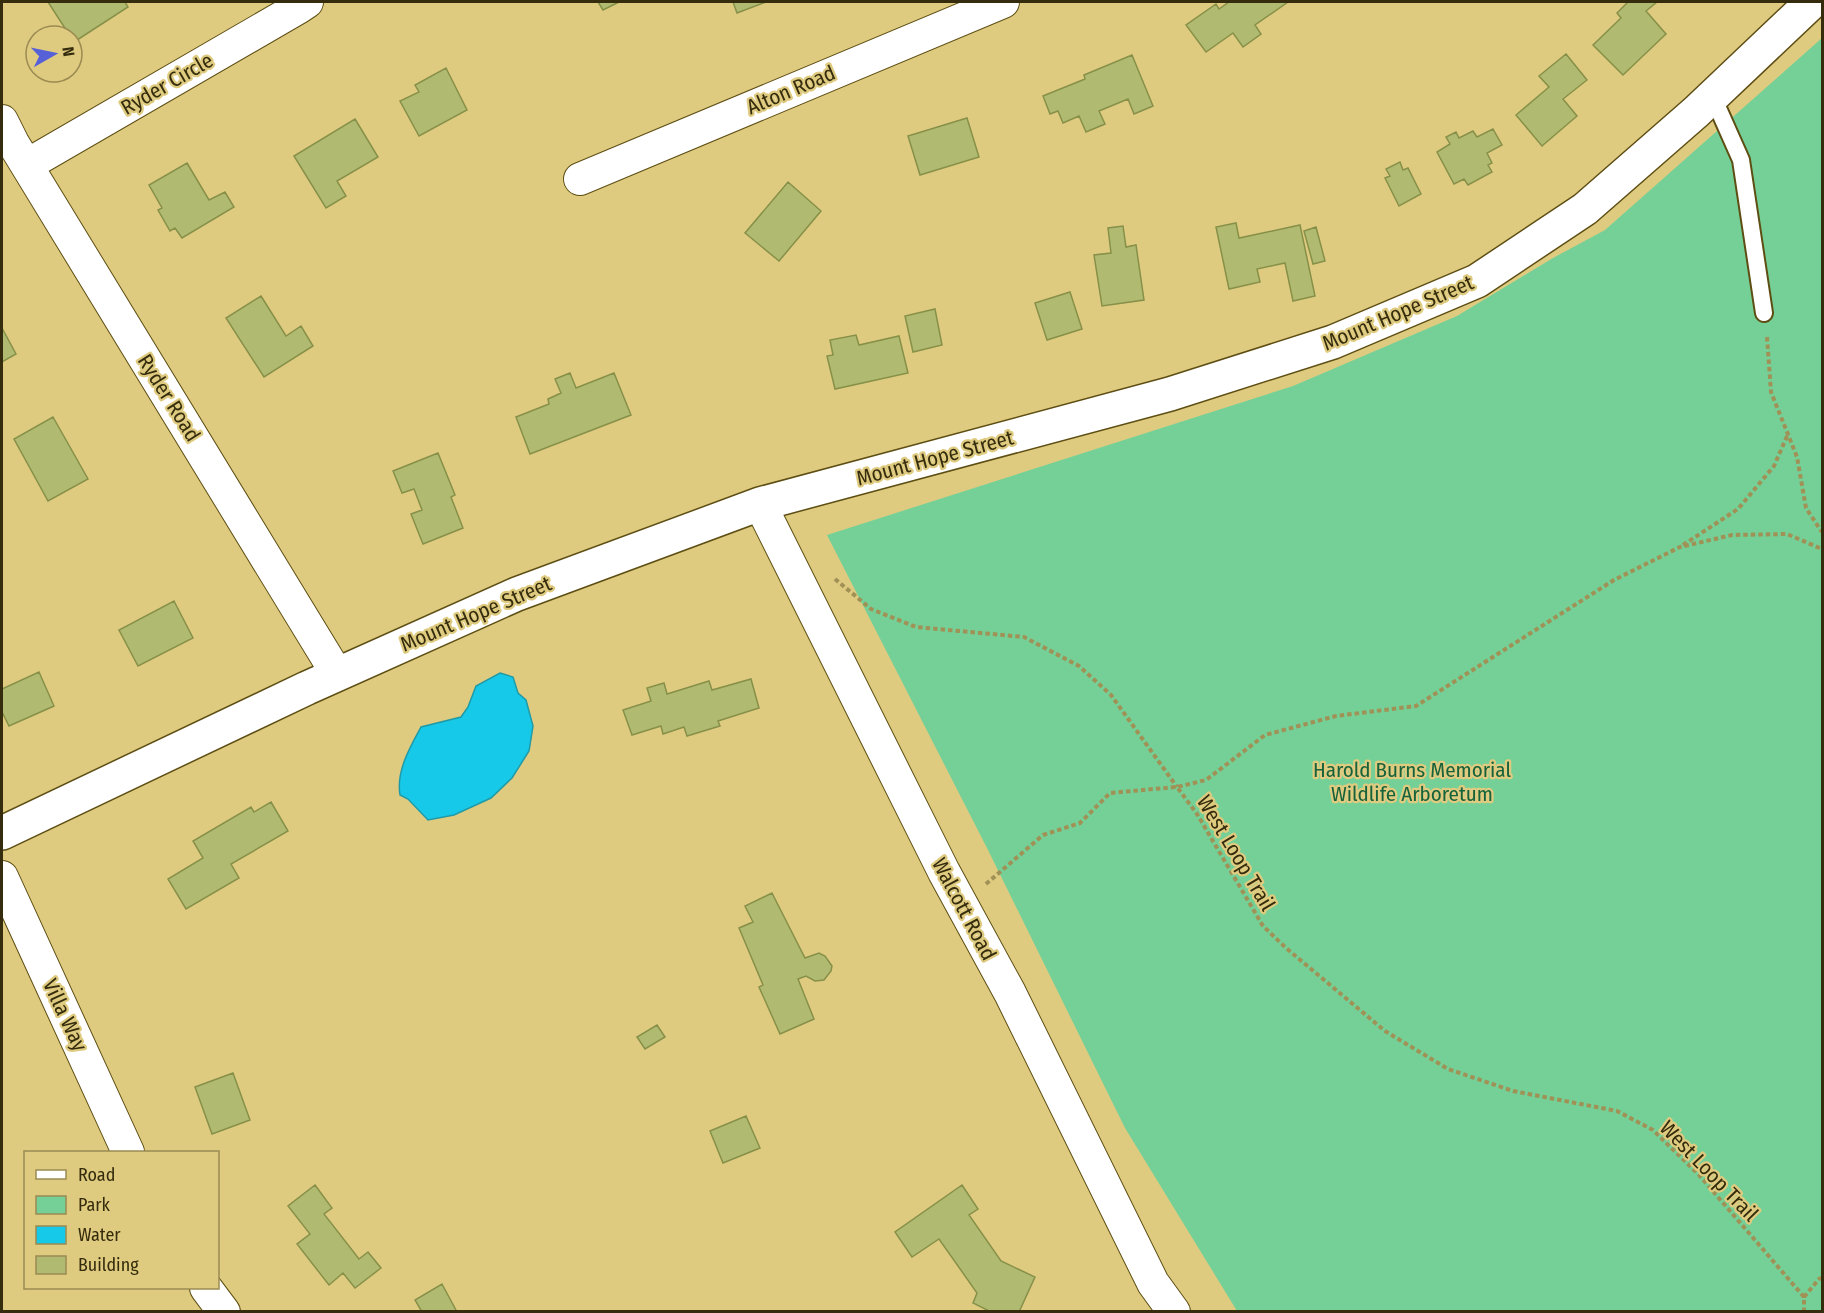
<svg xmlns="http://www.w3.org/2000/svg" width="1824" height="1313" viewBox="0 0 1824 1313" font-family="'Fira Sans Condensed',sans-serif">
	<style>
		.green { fill: #75d097 }
		.water { fill: #17c9e8; stroke: #209aa6; stroke-width: 1.5 }
		.building { fill: #b0ba70; stroke: #879048; stroke-width: 1.5 }
		.lines { fill: none; stroke-linecap: round; stroke-linejoin: round }
		.service-casing { stroke: #5d4e13; stroke-width: 20 }
		.minor-casing { stroke: #5d4e13; stroke-width: 34 }
		.tertiary-casing { stroke: #5d4e13; stroke-width: 36 }
		.path { stroke: #a09156; stroke-width: 4; stroke-dasharray: 4.5 3; stroke-linecap: butt }
		.service { stroke: #fff; stroke-width: 16 }
		.minor { stroke: #fff; stroke-width: 32 }
		.tertiary { stroke: #fff; stroke-width: 33 }
		.labels { text-anchor: middle; dominant-baseline: central; stroke-width: 4.5; stroke-linejoin: round; paint-order: stroke }
		.street-label { font-size: 21px; fill: #342c0c; stroke: #dfcb80 }
		.park-label { font-size: 21px; fill: #16623a; stroke: #dfcb80 }
	</style>
	<rect width="100%" height="100%" fill="#dfcb80"/>
	<!-- green -->
	<path class="green" d="M1822 38V1311H1237L1125 1128 988 850 827 535 1293 386 1457 316 1553 258 1605 230Z"/>
	<!-- water -->
	<path class="water" d="M500 673 513 677 518 693 526 700 533 726 529 751 512 778 491 798 454 815 428 820 408 799 400 795C396 771 410 747 421 727L461 717 468 707 476 686Z"/>
	<!-- building -->
	<path class="building" d="M48 2H125L128 7 74 42 72 36H70Z
		M598 2H619L603 10Z
		M733 2H766L737 13Z
		M1229 2H1288L1255 25 1261 34 1243 47 1233 33 1206 52 1186 25 1216 4 1219 9Z
		M1628 2H1657L1646 11 1666 34 1623 75 1593 45 1621 18 1617 13Z
		M1566 54 1587 80 1563 99 1577 116 1542 146 1516 115 1549 87 1539 76Z
		M1132 55 1153 106 1134 114 1128 99 1099 111 1105 124 1086 132 1079 116 1063 123 1058 111 1050 114 1043 96 1085 79 1084 75Z
		M446 68 467 110 419 136 400 101 419 92 415 85Z
		M967 118 979 157 920 175 908 136Z
		M355 119 378 157 337 181 346 196 326 208 294 156Z
		M1493 129 1502 145 1487 153 1492 163 1488 165 1492 172 1468 185 1464 179 1454 184 1437 152 1450 144 1446 137 1456 132 1459 138 1473 131 1477 137Z
		M1400 162 1403 170 1408 168 1421 194 1399 206 1385 178 1390 176 1386 169Z
		M187 163 209 200 225 192 234 207 182 238 175 228 170 231 158 210 162 208 149 185Z
		M788 182 821 211 779 261 745 233Z
		M1236 223 1239 238 1300 225 1315 296 1293 301 1285 263 1257 269 1260 282 1229 289 1216 227Z
		M1123 226 1126 247 1136 245 1144 300 1102 306 1094 255 1111 253 1108 228Z
		M1316 227 1325 261 1313 264 1304 231Z
		M1070 292 1082 329 1047 340 1035 303Z
		M261 296 286 336 301 326 313 346 264 377 226 318Z
		M935 309 942 345 913 352 905 316Z
		M2 328 16 354 2 362Z
		M856 335 859 345 899 336 908 373 835 389 827 356 833 355 830 340Z
		M570 373 576 388 614 373 631 415 530 454 516 417 549 404 548 399 561 393 555 379Z
		M53 417 88 479 48 501 14 439Z
		M438 453 455 495 451 497 463 528 423 544 411 514 422 510 414 489 402 493 393 471Z
		M174 601 193 638 138 666 119 630Z
		M39 672 54 706 9 726 3 714 2 715V689Z
		M751 679 759 708 718 721 720 726 687 736 684 727 663 734 661 726 632 735 623 710 651 701 647 688 664 683 667 694 709 681 712 690Z
		M271 802 288 831 231 864 239 878 186 909 168 879 203 858 193 841 251 807 254 812Z
		M772 893 805 958 819 953 825 956 832 966 831 971 824 980 815 981 806 976 798 979 814 1019 780 1034 759 987 763 985 739 928 753 922 745 906Z
		M657 1025 665 1037 645 1049 637 1037Z
		M233 1073 250 1120 212 1134 195 1087Z
		M746 1116 760 1148 723 1163 710 1131Z
		M315 1185 332 1208 324 1214 359 1259 368 1252 381 1268 355 1288 343 1273 329 1285 297 1244 310 1234 288 1206Z
		M962 1185 978 1209 969 1215 1001 1261 1035 1277 1019 1312H991L973 1303 977 1293 939 1239 912 1257 895 1232Z
		M442 1284 457 1312H422L415 1300Z"/>
	<g class="lines">
		<!-- service casing -->
		<g class="service-casing">
			<path id="service" d="M1713 97 1741 160 1764 313"/>
		</g>
		<!-- minor casing -->
		<g class="minor-casing">
			<path id="minor" d="M2 121 13 143 337 674
				M27 165 298 8 307 2
				M580 179 1003 2
				M760 504 944 872 1010 993 1153 1283 1174 1312
				M2 877 128 1152
				M206 1288 224 1312"/>
		</g>
		<!-- tertiary casing -->
		<g class="tertiary-casing">
			<path id="tertiary" d="M2 833 307 688 517 594 760 504 1170 394 1333 342 1477 281 1585 209 1696 112 1812 2"/>
		</g>
		<!-- path -->
		<path class="path" d="M1767 337 1771 392 1797 457 1806 508 1822 532
			M1683 545 1738 509 1774 466 1788 434
			M835 579 871 609 916 627 1024 637 1079 666 1111 695 1177 787
			M986 884 1043 835 1080 823 1110 793 1176 787
			M1804 1297 1819 1279 1822 1278
			M1804 1312V1297L1699 1175 1653 1130 1617 1111 1513 1091 1448 1069 1385 1031 1286 948 1263 926 1197 814 1177 787 1206 780 1265 735 1336 716 1416 706 1614 580 1680 547 1732 535 1787 534 1822 549"/>
		<!-- service -->
		<use href="#service" class="service"/>
		<!-- minor -->
		<use href="#minor" class="minor"/>
		<!-- tertiary -->
		<use href="#tertiary" class="tertiary"/>
	</g>
	<g class="labels">
		<!-- street labels -->
		<g class="street-label">
			<text transform="translate(167 84) rotate(-30)">Ryder Circle</text>
			<text transform="translate(791 90) rotate(-23)">Alton Road</text>
			<text transform="translate(1398 313) rotate(-23)">Mount Hope Street</text>
			<text transform="translate(169 398) rotate(58)">Ryder Road</text>
			<text transform="translate(935 458) rotate(-15)">Mount Hope Street</text>
			<text transform="translate(476 614) rotate(-23)">Mount Hope Street</text>
			<text transform="translate(1236 853) rotate(59)">West Loop Trail</text>
			<text transform="translate(964 909) rotate(62)">Walcott Road</text>
			<text transform="translate(65 1015) rotate(65)">Villa Way</text>
			<text transform="translate(1709 1171) rotate(46)">West Loop Trail</text>
		</g>
		<!-- park labels -->
		<g class="park-label">
			<text x="1412" y="770">Harold Burns Memorial<tspan x="1412" dy="24">Wildlife Arboretum</tspan></text>
		</g>
	</g>
	<!-- border -->
	<rect width="1824" height="1313" fill="none" stroke="#342c0c" stroke-width="6"/>
	<!-- legend -->
	<rect x="24" y="1151" width="195" height="138" fill="#dfcb80" stroke="#9b8b52" stroke-width="1.5"/>
	<rect x="36" y="1170" width="30" height="9" fill="#ffffff" stroke="#9b8b52" stroke-width="1.5"/>
	<text x="78" y="1181" font-size="18" fill="#342c0c">Road</text>
	<rect x="36" y="1196" width="30" height="18" fill="#75d097" stroke="#9b8b52" stroke-width="1.5"/>
	<text x="78" y="1211" font-size="18" fill="#342c0c">Park</text>
	<rect x="36" y="1226" width="30" height="18" fill="#17c9e8" stroke="#9b8b52" stroke-width="1.5"/>
	<text x="78" y="1241" font-size="18" fill="#342c0c">Water</text>
	<rect x="36" y="1256" width="30" height="18" fill="#b0ba70" stroke="#9b8b52" stroke-width="1.5"/>
	<text x="78" y="1271" font-size="18" fill="#342c0c">Building</text>
	<!-- north arrow -->
	<g transform="translate(54 54) rotate(81)"><circle r="28" fill="#dfcb80" stroke="#9b8b52" stroke-width="1.5"/>
	<path d="M0-4.5L10 22L0 15L-10 22Z" fill="#5660d7"/>
	<text y="-9" font-size="16" font-weight="bold" text-anchor="middle" fill="#342c0c">N</text>
	</g>
</svg>
